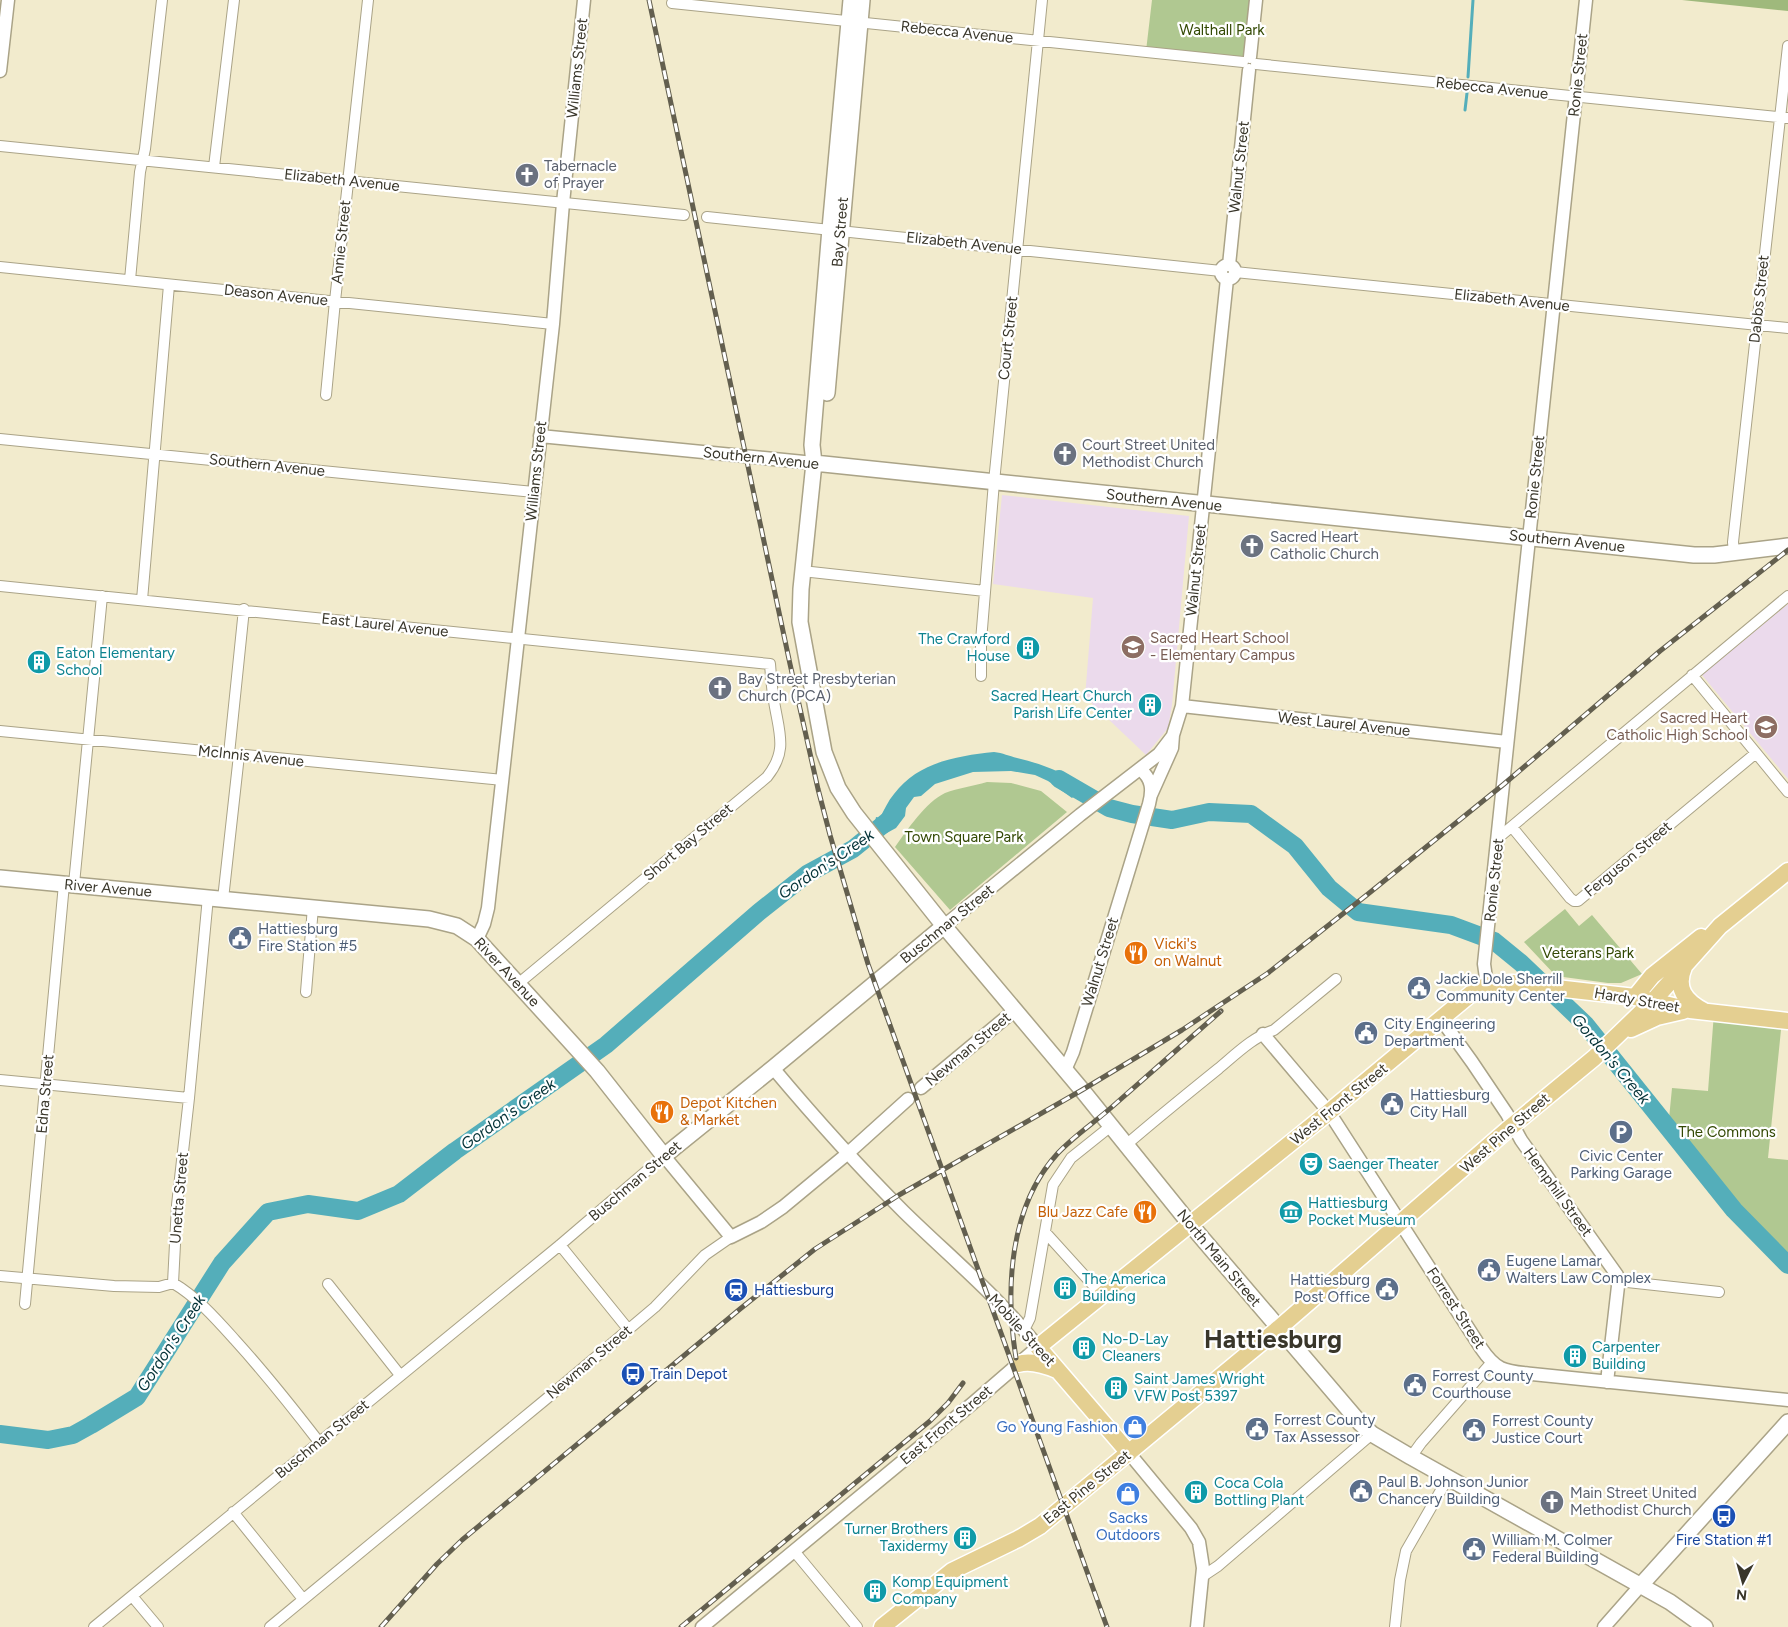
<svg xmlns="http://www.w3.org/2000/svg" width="1788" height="1627" viewBox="0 0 1788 1627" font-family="Figtree,sans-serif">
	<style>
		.education { fill: #ebdaec }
		.green { fill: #b0c891 }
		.forest { fill: #9fb97c }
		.water { fill: #54aeba }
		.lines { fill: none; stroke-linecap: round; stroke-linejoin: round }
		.stream { stroke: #54aeba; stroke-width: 3 }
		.river { stroke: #54aeba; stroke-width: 18 }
		.minor-casing { stroke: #aaa387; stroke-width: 12 }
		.tertiary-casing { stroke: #aaa387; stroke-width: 15 }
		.secondary-casing { stroke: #aaa387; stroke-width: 18 }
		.primary-casing { stroke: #fff; stroke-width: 19 }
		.minor { stroke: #fff; stroke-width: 10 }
		.tertiary { stroke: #fff; stroke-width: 12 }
		.secondary { stroke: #fff; stroke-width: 15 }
		.primary { stroke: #e4cf91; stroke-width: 16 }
		.rail-casing { stroke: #635f4f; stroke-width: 5 }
		.rail { stroke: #fff; stroke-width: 3; stroke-dasharray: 9; stroke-linecap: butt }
		.labels { text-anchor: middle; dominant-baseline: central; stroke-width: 4.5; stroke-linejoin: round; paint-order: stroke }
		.park-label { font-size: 15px; fill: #334904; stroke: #fff }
		.street-label { font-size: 15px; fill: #39362a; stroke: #fff }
		.worship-label { font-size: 15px; fill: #5b616d; stroke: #fff; text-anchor: start }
		.education-label { font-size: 15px; fill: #785e54; stroke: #fff; text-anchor: start }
		.culture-label { font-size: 15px; fill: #0d838f; stroke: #fff; text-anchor: start }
		.service-label { font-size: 15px; fill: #4e5e75; stroke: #fff; text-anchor: start }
		.food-label { font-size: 15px; fill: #c56008; stroke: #fff; text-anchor: start }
		.transit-label { font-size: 15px; fill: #164399; stroke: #fff; text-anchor: start }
		.shop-label { font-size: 15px; fill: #366cbe; stroke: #fff; text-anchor: end }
		.water-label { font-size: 16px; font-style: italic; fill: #033136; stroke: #fff }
		.town-label { font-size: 25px; font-weight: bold; fill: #39362a; stroke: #fff }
	</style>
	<rect width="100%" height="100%" fill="#f2ebcd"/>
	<!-- education -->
	<path class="education" d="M1002 495 1189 516 1172 705 1168 728 1146 755 1085 697 1093 598 993 584Z
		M1788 604V779L1702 675Z"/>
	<!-- green -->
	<path class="green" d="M1152 0H1256L1244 59 1146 51Z
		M987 782 1011 783 1041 791 1067 812 950 910 895 847C907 830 926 802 945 793 958 788 973 786 987 782Z
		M1565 909 1579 926 1592 915 1642 974 1621 983H1608L1556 976 1524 942Z
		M1714 1013 1782 1020 1768 1158 1788 1160V1265L1734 1210 1668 1129 1672 1088 1708 1091Z"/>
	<!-- forest -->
	<path class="forest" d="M1682 0H1788V11Z"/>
	<!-- water -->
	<path class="water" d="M994 752C1003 753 1009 756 1017 758 1041 764 1063 771 1083 787L1072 798 1048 781 1035 775 1011 771 973 772 935 784 921 796 914 797 906 808 905 816 896 828 885 834 875 822 876 817 880 818C884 810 888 801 894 794 918 762 957 756 994 752Z"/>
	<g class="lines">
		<!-- stream -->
		<path class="stream" d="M1468 77 1473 0
			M1465 110 1467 93"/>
		<!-- river -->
		<path class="river" d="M1059 779 1109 808 1132 814 1172 820 1209 812 1251 814 1295 846 1329 888 1358 912 1451 925 1494 941 1521 963 1585 1024 1734 1210 1788 1265
			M0 1434 48 1440 73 1435 91 1425 137 1397 222 1263 268 1212 308 1204 358 1211 399 1194 455 1151 606 1045 759 912 807 874 853 849 890 819 895 810"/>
		<!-- minor casing -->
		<g class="minor-casing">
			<path id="minor" d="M672 3 1243 62
				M1256 64 1788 118
				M0 146 684 215
				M214 167 234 0
				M707 217 1221 271
				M0 267 553 324
				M1235 272 1788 328
				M130 280 140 172 145 149 162 0
				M326 395 335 301 368 0
				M0 439 534 492
				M1734 553 1733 542 1788 46
				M802 571 985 591
				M0 586 770 664C771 678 772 692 775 707 780 735 787 752 767 777L519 983
				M142 600 169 285
				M1692 675 1788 792
				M981 676V641L994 482 1042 0
				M0 731 503 780
				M229 754 244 609
				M1512 827 1570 898 1574 901H1578L1756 753
				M1498 838 1788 596
				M74 884 102 596
				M208 897 189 1098 177 1205 173 1283C197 1297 217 1320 235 1340 265 1373 292 1407 319 1442
				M223 899 239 755
				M306 992 313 907
				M0 1080 189 1098
				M1126 1145C1156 1119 1187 1094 1218 1069 1236 1054 1253 1037 1274 1030L1336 979
				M1045 1232 1102 1295
				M560 1245 628 1329
				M0 1276 114 1286 159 1287 173 1283
				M1618 1281 1719 1292
				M328 1284 400 1375
				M25 1304 64 884
				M1024 1330 1030 1318 1053 1185 1071 1158 1111 1126
				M1411 1457 1421 1443 1492 1362
				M233 1512 303 1599
				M794 1551 857 1627
				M1203 1576 1218 1566 1372 1434
				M132 1596 158 1627
				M94 1627 560 1245 664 1156
				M270 1627 545 1400 655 1307 705 1255 731 1237
				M1395 1627 1400 1580 1406 1551 1448 1478"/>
		</g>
		<!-- tertiary casing -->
		<g class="tertiary-casing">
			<path id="tertiary" d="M1250 57 1256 0
				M0 71 8 0
				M1221 272a7 7 0 1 1 14 0a7 7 0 1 1-14 0Z
				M1229 265 1249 70
				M540 436 814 463
				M1182 706 1507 742
				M1151 795 1172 748 1173 735 1182 706 1227 279
				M944 926 1080 815 1159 754 1172 737
				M477 939 484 924 488 908 553 324 563 203 584 0
				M1487 985 1484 964 1586 0
				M1441 1019 1472 1062 1507 1114 1521 1140 1617 1275 1618 1286 1607 1382
				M1263 1034 1329 1112 1481 1348C1497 1372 1506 1371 1532 1374L1788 1400
				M1065 1070 1073 1052 1149 804C1153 789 1152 779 1140 769
				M921 1088 1015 1010
				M664 1156 731 1237 761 1222 783 1207 847 1154 908 1099
				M1129 1453 1191 1528 1199 1542 1203 1568 1197 1627
				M702 1627 973 1403 1038 1347C999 1297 949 1256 904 1212 858 1166 815 1118 773 1068
				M1604 1627 1641 1585"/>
		</g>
		<!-- secondary casing -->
		<g class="secondary-casing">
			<path id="secondary" d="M851 0 830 229 812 445 814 463 801 589 800 622 824 752 838 788 854 813 944 926 1082 1090 1190 1224 1360 1423 1372 1434 1411 1457 1670 1602 1705 1627
				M827 393 862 0
				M814 463 1694 555H1714L1788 546
				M0 878 429 919 457 926 477 939 597 1071 664 1156 773 1068 944 926
				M1641 1585 1788 1422"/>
		</g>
		<!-- primary casing -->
		<g class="primary-casing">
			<path id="primary" d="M1684 967C1675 988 1685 1001 1704 1011
				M1635 997 1652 976 1701 937
				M1631 1029 1657 1017 1683 1011
				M1018 1364C1031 1360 1045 1365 1057 1370
				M1129 1453 1038 1347 1329 1112 1472 993 1487 985 1512 983 1635 997 1690 1010 1788 1021
				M882 1627 952 1571 1018 1539 1040 1526 1279 1328 1507 1130 1594 1058 1653 1001 1720 926 1788 871"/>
		</g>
		<!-- minor -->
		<use href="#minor" class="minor"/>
		<!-- tertiary -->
		<use href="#tertiary" class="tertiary"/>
		<!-- secondary -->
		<use href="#secondary" class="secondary"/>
		<!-- primary -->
		<use href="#primary" class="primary"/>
		<!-- rail casing -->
		<g class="rail-casing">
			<path id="rail" d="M649 0 790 664 818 789 830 835 868 964 1107 1627
				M1016 1358C1005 1290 1009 1206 1058 1153 1074 1136 1095 1122 1113 1106 1149 1074 1185 1043 1221 1011
				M381 1627 437 1564 462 1540 740 1309 815 1249 899 1195 1082 1090 1182 1030 1268 973 1368 894 1504 784 1660 651 1788 550
				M681 1627 930 1421 948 1403 963 1383"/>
		</g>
		<!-- rail -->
		<use href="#rail" class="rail"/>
	</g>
	<!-- icons -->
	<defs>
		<g id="church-disc" transform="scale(1.25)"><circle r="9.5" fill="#6b7280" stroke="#fff"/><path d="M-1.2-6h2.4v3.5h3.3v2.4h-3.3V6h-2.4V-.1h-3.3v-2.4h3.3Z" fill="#fff"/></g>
		<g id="school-disc" transform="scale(1.25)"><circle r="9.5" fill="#8d6e63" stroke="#fff"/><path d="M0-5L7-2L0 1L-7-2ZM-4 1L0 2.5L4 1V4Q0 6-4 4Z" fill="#fff"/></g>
		<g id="building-disc" transform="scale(1.25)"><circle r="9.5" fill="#0f9aa8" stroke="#fff"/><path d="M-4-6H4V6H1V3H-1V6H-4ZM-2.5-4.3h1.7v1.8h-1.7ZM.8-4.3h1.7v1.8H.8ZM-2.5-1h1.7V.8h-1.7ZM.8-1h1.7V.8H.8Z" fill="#fff"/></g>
		<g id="civic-disc" transform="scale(1.25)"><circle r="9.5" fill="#5c6f8a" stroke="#fff"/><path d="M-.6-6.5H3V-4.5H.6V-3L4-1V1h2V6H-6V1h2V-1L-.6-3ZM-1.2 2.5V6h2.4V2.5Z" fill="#fff"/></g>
		<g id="restaurant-disc" transform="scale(1.25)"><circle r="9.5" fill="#e8710a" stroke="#fff"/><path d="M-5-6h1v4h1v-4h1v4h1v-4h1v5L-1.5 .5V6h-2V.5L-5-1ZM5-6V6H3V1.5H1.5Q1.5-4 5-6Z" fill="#fff"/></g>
		<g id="parking-disc" transform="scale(1.25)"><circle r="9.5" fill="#5c6f8a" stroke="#fff"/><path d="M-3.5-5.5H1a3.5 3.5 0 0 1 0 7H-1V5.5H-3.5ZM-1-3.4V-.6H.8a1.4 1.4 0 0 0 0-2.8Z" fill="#fff"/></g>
		<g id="theatre-disc" transform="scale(1.25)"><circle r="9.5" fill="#0f9aa8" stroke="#fff"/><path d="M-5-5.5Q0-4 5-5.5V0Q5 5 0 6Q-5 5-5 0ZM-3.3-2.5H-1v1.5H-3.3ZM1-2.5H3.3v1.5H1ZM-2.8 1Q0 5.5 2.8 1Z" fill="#fff"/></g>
		<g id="museum-disc" transform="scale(1.25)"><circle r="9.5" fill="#0f9aa8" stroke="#fff"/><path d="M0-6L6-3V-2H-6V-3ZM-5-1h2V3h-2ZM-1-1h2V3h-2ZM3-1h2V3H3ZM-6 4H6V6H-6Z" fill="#fff"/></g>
		<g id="station-disc" transform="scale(1.25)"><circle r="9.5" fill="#1a4fb4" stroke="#fff"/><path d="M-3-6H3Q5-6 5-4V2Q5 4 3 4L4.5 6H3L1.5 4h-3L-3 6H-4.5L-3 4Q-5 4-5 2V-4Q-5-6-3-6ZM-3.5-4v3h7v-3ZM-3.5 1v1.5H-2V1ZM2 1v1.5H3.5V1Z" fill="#fff"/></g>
		<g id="bus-disc" transform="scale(1.25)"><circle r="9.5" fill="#1a4fb4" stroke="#fff"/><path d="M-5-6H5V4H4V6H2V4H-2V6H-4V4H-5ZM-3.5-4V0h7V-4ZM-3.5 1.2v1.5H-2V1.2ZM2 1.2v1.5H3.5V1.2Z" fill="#fff"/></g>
		<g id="shop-disc" transform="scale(1.25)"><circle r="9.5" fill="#3f7fe0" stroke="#fff"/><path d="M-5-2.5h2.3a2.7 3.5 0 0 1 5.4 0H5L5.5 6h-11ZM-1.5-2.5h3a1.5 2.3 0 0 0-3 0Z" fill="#fff"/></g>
	</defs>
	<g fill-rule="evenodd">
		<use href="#church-disc" x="527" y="175"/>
		<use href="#church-disc" x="1065" y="454"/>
		<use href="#church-disc" x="1252" y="546"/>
		<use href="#school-disc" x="1133" y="647"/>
		<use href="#building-disc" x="1028" y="648"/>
		<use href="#building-disc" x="39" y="662"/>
		<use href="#church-disc" x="720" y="688"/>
		<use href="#building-disc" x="1150" y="705"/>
		<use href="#school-disc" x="1766" y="727"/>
		<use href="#civic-disc" x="240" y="938"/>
		<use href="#restaurant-disc" x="1136" y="953"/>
		<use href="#civic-disc" x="1419" y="988"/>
		<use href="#civic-disc" x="1366" y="1033"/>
		<use href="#civic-disc" x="1392" y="1104"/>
		<use href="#restaurant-disc" x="662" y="1112"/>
		<use href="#parking-disc" x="1621" y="1132"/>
		<use href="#theatre-disc" x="1311" y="1164"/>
		<use href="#restaurant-disc" x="1145" y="1212"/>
		<use href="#museum-disc" x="1291" y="1212"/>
		<use href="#civic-disc" x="1489" y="1270"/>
		<use href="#building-disc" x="1065" y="1288"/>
		<use href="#civic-disc" x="1387" y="1289"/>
		<use href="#station-disc" x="736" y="1290"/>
		<use href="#building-disc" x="1084" y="1348"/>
		<use href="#building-disc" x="1575" y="1356"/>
		<use href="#bus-disc" x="633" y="1374"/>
		<use href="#civic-disc" x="1415" y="1385"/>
		<use href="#building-disc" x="1116" y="1388"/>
		<use href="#shop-disc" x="1135" y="1427"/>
		<use href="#civic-disc" x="1257" y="1429"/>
		<use href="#civic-disc" x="1474" y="1430"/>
		<use href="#civic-disc" x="1361" y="1491"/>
		<use href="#building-disc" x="1196" y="1492"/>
		<use href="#shop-disc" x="1128" y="1494"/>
		<use href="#church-disc" x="1552" y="1502"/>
		<use href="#bus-disc" x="1724" y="1516"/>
		<use href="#building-disc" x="965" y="1538"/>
		<use href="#civic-disc" x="1474" y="1549"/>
		<use href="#building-disc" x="875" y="1591"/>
	</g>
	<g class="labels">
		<!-- park labels -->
		<g class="park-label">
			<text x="1222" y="30">Walthall Park</text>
			<text x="964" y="837">Town Square Park</text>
			<text x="1588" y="953">Veterans Park</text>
			<text x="1727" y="1132">The Commons</text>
		</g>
		<!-- street labels -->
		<g class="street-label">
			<text transform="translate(957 32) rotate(6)">Rebecca Avenue</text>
			<text transform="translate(577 68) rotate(-84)">Williams Street</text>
			<text transform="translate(1578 75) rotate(-84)">Ronie Street</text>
			<text transform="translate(1492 88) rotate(6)">Rebecca Avenue</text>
			<text transform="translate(1239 167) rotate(-84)">Walnut Street</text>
			<text transform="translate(342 180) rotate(6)">Elizabeth Avenue</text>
			<text transform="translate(840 232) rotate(-85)">Bay Street</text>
			<text transform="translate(341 242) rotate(-84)">Annie Street</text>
			<text transform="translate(964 243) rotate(6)">Elizabeth Avenue</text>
			<text transform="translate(276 295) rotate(6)">Deason Avenue</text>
			<text transform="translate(1759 299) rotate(-84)">Dabbs Street</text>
			<text transform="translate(1512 300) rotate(6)">Elizabeth Avenue</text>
			<text transform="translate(1008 338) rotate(-84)">Court Street</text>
			<text transform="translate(761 458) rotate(6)">Southern Avenue</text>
			<text transform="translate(267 465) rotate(6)">Southern Avenue</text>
			<text transform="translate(536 471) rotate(-84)">Williams Street</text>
			<text transform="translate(1535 477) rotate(-84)">Ronie Street</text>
			<text transform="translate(1164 500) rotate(6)">Southern Avenue</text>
			<text transform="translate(1567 541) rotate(6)">Southern Avenue</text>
			<text transform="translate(1196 570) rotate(-84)">Walnut Street</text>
			<text transform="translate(385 625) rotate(6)">East Laurel Avenue</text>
			<text transform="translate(1344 724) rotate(6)">West Laurel Avenue</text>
			<text transform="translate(251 756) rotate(6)">McInnis Avenue</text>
			<text transform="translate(688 842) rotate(-40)">Short Bay Street</text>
			<text transform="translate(1628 859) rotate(-40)">Ferguson Street</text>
			<text transform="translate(1494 880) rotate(-84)">Ronie Street</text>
			<text transform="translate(108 888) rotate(5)">River Avenue</text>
			<text transform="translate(947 924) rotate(-39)">Buschman Street</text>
			<text transform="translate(1100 962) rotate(-73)">Walnut Street</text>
			<text transform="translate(507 972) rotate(47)">River Avenue</text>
			<text transform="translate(1637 1000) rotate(10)">Hardy Street</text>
			<text transform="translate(968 1049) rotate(-40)">Newman Street</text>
			<text transform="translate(45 1094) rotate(-85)">Edna Street</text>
			<text transform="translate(1339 1104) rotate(-39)">West Front Street</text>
			<text transform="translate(1505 1133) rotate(-41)">West Pine Street</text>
			<text transform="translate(635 1181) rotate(-40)">Buschman Street</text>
			<text transform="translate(1558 1192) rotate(54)">Hemphill Street</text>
			<text transform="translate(179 1198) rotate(-85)">Unetta Street</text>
			<text transform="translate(1219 1258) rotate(50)">North Main Street</text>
			<text transform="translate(1456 1308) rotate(57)">Forrest Street</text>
			<text transform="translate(1022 1330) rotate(48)">Mobile Street</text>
			<text transform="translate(589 1362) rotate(-40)">Newman Street</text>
			<text transform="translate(946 1425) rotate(-40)">East Front Street</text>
			<text transform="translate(322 1439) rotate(-39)">Buschman Street</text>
			<text transform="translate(1087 1487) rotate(-39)">East Pine Street</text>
		</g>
		<!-- worship labels -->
		<g class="worship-label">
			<text x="544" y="166">Tabernacle<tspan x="544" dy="17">of Prayer</tspan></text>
			<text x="1082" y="445">Court Street United<tspan x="1082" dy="17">Methodist Church</tspan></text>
			<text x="1270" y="537">Sacred Heart<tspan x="1270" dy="17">Catholic Church</tspan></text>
			<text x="738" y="679">Bay Street Presbyterian<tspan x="738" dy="17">Church (PCA)</tspan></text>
			<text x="1570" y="1493">Main Street United<tspan x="1570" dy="17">Methodist Church</tspan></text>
		</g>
		<!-- education labels -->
		<g class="education-label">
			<text x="1150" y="638">Sacred Heart School<tspan x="1150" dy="17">- Elementary Campus</tspan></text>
			<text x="1748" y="718" text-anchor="end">Sacred Heart<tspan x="1748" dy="17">Catholic High School</tspan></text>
		</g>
		<!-- culture labels -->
		<g class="culture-label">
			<text x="1010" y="639" text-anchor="end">The Crawford<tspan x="1010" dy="17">House</tspan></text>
			<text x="56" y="653">Eaton Elementary<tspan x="56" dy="17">School</tspan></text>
			<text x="1132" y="696" text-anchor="end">Sacred Heart Church<tspan x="1132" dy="17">Parish Life Center</tspan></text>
			<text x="1328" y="1164">Saenger Theater</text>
			<text x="1308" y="1203">Hattiesburg<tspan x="1308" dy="17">Pocket Museum</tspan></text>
			<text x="1082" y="1279">The America<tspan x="1082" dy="17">Building</tspan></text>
			<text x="1102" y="1339">No-D-Lay<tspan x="1102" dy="17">Cleaners</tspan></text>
			<text x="1592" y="1347">Carpenter<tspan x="1592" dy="17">Building</tspan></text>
			<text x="1134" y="1379">Saint James Wright<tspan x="1134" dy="17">VFW Post 5397</tspan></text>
			<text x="1214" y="1483">Coca Cola<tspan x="1214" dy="17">Bottling Plant</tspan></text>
			<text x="948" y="1529" text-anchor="end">Turner Brothers<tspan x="948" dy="17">Taxidermy</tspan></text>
			<text x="892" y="1582">Komp Equipment<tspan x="892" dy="17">Company</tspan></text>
		</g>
		<!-- service labels -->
		<g class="service-label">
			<text x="258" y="929">Hattiesburg<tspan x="258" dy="17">Fire Station #5</tspan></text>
			<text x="1436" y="979">Jackie Dole Sherrill<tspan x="1436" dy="17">Community Center</tspan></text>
			<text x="1384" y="1024">City Engineering<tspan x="1384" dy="17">Department</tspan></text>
			<text x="1410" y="1095">Hattiesburg<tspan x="1410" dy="17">City Hall</tspan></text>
			<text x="1621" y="1156" text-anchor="middle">Civic Center<tspan x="1621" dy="17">Parking Garage</tspan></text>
			<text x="1506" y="1261">Eugene Lamar<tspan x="1506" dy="17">Walters Law Complex</tspan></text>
			<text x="1370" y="1280" text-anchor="end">Hattiesburg<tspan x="1370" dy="17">Post Office</tspan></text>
			<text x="1432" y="1376">Forrest County<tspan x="1432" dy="17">Courthouse</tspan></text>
			<text x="1274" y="1420">Forrest County<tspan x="1274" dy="17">Tax Assessor</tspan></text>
			<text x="1492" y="1421">Forrest County<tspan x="1492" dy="17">Justice Court</tspan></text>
			<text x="1378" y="1482">Paul B. Johnson Junior<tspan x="1378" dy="17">Chancery Building</tspan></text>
			<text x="1492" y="1540">William M. Colmer<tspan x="1492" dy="17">Federal Building</tspan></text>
		</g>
		<!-- food labels -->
		<g class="food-label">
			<text x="1154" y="944">Vicki's<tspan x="1154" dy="17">on Walnut</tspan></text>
			<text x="680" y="1103">Depot Kitchen<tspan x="680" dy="17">&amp; Market</tspan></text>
			<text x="1128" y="1212" text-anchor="end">Blu Jazz Cafe</text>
		</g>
		<!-- transit labels -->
		<g class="transit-label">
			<text x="754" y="1290">Hattiesburg</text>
			<text x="650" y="1374">Train Depot</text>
			<text x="1724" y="1540" text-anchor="middle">Fire Station #1</text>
		</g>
		<!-- shop labels -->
		<g class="shop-label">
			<text x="1118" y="1427">Go Young Fashion</text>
			<text x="1128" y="1518" text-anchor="middle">Sacks<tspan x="1128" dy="17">Outdoors</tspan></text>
		</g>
		<!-- water labels -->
		<g class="water-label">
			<text transform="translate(826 864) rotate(-34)">Gordon's Creek</text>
			<text transform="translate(1611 1059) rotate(50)">Gordon's Creek</text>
			<text transform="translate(508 1114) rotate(-35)">Gordon's Creek</text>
			<text transform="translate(171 1343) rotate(-57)">Gordon's Creek</text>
		</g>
		<!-- town labels -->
		<g class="town-label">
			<text x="1273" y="1339">Hattiesburg</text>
		</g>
	</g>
	<!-- north arrow -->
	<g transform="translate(1743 1582) rotate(186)" stroke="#ffffff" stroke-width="4" paint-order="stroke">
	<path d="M0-4L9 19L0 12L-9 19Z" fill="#39362a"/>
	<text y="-8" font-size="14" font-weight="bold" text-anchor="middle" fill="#39362a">N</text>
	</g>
</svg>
